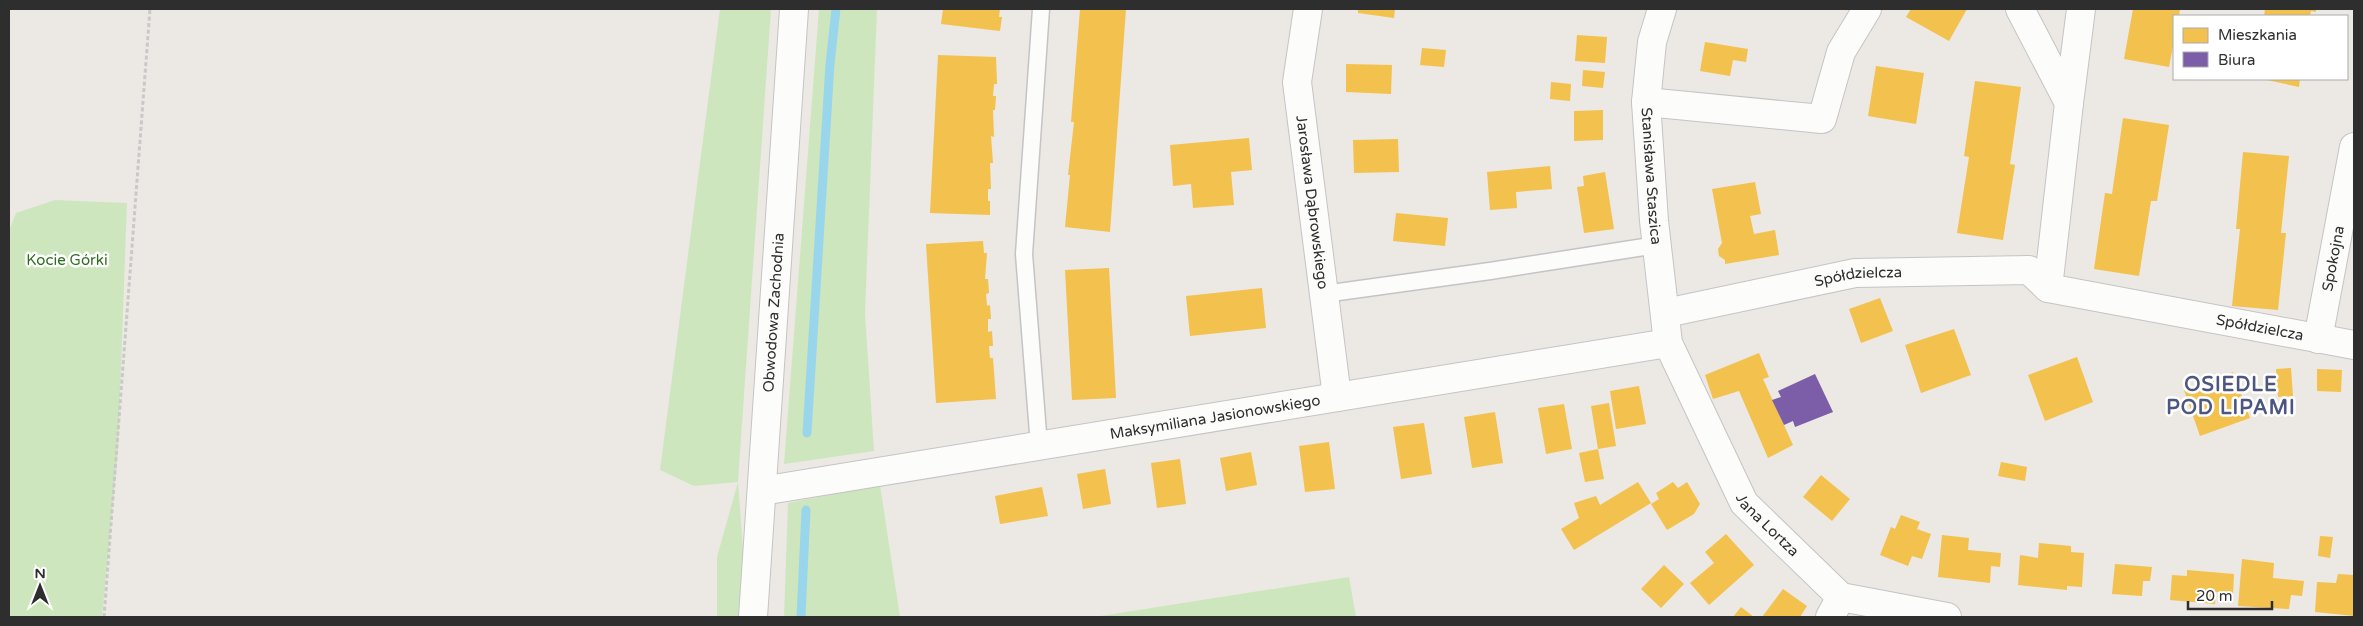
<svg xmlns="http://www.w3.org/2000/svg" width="2363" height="626" viewBox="0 0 2363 626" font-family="'Varela Round',sans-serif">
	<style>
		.green { fill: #cee6be }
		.homes { fill: #f2c14e }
		.offices { fill: #7b5ea7 }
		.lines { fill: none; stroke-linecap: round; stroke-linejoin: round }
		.stream { stroke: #99d6ec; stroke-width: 9 }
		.service-casing { stroke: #c5c4c5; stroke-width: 19 }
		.minor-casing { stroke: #c5c4c5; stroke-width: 30 }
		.secondary-casing { stroke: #c5c4c5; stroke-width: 30 }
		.path { stroke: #c9c9c8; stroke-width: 3; stroke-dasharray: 4 2.5; stroke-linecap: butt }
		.service { stroke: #fcfcfb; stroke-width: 16 }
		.minor { stroke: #fcfcfb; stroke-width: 28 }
		.secondary { stroke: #fcfcfb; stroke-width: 28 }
		.labels { text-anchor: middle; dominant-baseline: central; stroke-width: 5; stroke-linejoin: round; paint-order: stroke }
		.street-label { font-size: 15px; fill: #2e2e2e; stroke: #fff }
		.park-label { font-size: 15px; fill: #2c6e1b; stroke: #fff }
		.district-label { font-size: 20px; font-weight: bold; letter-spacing: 1px; fill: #4d5680; stroke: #fff }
	</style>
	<rect width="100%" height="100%" fill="#ece8e4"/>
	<!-- green -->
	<path class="green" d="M720 9H771L738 481 743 550 740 617H717V557L738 482 694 486 660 470Z
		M819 9H877L865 313 874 451 784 464Z
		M55 200 127 203 118 449 102 617H9V231L16 213Z
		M880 485 900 617H784L788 503Z
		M1349 577 1356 617H1094Z"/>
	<!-- homes -->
	<path class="homes" d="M943 9H1000L999 17H1002L1000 31 941 24Z
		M1080 9H1126L1110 232 1065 227 1070 175H1068L1074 122H1071Z
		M1358 9H1395L1394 18 1358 13Z
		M1911 9H1967L1949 41 1906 17Z
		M2133 9H2180L2179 16H2174V41L2169 67 2124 59Z
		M2265 9H2316V12L2311 11 2310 16H2264Z
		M1577 35 1607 37 1605 63 1575 61Z
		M1705 42 1748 49 1746 62 1733 60 1730 76 1700 71Z
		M1422 48 1446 50 1444 67 1420 65Z
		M938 55 996 57 997 84H994L993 96H996L995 110H993L994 137 991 136 993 163H990L991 189H988V201H990V215L930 213Z
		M1346 64 1392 65 1391 94 1346 92Z
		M1876 66 1924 73 1916 124 1868 116Z
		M1583 70 1605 72 1603 88 1582 86Z
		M2262 79H2300L2299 87Z
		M1975 81 2021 87 2010 164 2015 165 2003 240 1957 233 1969 157 1964 156Z
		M1551 82 1571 84 1570 101 1550 99Z
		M1603 110V140L1574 141V111Z
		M2123 118 2169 125 2157 201H2151L2139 276 2094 269 2105 193 2112 194Z
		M1249 138 1252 170 1231 172 1234 205 1193 208 1191 184 1173 186 1170 145Z
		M1398 139 1399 172 1354 173 1353 140Z
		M2243 152 2289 156 2281 233H2286L2278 310 2232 306 2240 229H2236Z
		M1550 166 1552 189 1516 192 1517 208 1490 210 1487 172Z
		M1605 172 1614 229 1584 233 1577 187 1584 186 1583 176Z
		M1755 182 1761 214 1750 216 1754 234 1775 230 1779 255 1725 264V260L1719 256 1718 249 1722 243 1712 189Z
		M1396 213 1448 218 1445 246 1393 241Z
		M983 241 984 253H987L985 279H988L989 293 986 294 987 306 990 305 991 319H988V332L992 331 993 346H989L990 358H993L996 399 936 403 926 244Z
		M1109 268 1116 398 1072 400 1065 270Z
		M1262 288 1266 328 1190 336 1186 296Z
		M1880 298 1893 331 1861 343 1849 309Z
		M1954 329 1971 375 1921 393 1905 345Z
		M1759 353 1769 377 1763 379 1793 445 1768 458 1739 391 1713 399 1705 375Z
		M2077 357 2093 402 2045 421 2028 375Z
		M2291 368 2293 396 2278 397 2276 369Z
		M2317 369 2342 370 2341 392 2317 391Z
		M2233 372 2250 418 2200 436 2184 390Z
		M1639 386 1646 424 1616 429 1610 391Z
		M1609 403 1616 446 1598 449 1591 406Z
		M1564 404 1572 449 1546 454 1538 408Z
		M1495 412 1503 463 1472 468 1464 417Z
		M1424 423 1432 474 1401 479 1393 427Z
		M1329 442 1335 489 1305 492 1299 446Z
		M1598 449 1604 479 1585 482 1579 453Z
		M1251 452 1257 485 1226 491 1220 458Z
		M1180 459 1186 504 1157 508 1151 463Z
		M2001 462 2027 467 2025 481 1998 476Z
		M1105 469 1111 504 1083 509 1077 474Z
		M1821 475 1850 499 1832 521 1803 497Z
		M1638 482 1651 503 1574 550 1561 529 1579 518 1574 503 1596 496 1600 505Z
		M1673 482 1678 488 1687 482 1700 504 1694 514 1667 530 1651 504 1659 499 1656 493Z
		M1042 487 1048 516 1000 524 995 496Z
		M1901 515 1920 522 1917 529 1931 534 1922 559 1912 556 1908 566 1880 555 1891 527 1895 529Z
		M1726 534 1754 565 1709 605 1690 583 1714 563 1705 552Z
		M1942 535 1969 538 1968 550 2001 553 2000 567 1991 566 1990 583 1938 577Z
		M2320 536 2333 537 2330 558 2318 556Z
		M2039 543 2071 546V552L2084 553 2082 587 2067 586V590L2018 585 2020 555 2038 558Z
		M2242 559 2274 563 2273 578 2304 581 2302 596 2291 595 2289 609 2238 606Z
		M2115 564 2152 567 2150 581H2143L2142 596 2112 594Z
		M1664 565 1684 584 1661 608 1641 589Z
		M2187 570 2234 574 2233 594 2216 592 2215 604 2170 600 2172 575 2187 576Z
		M2338 574 2354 575V616L2315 612 2317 582 2336 583Z
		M1783 589 1807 606 1800 617H1762Z
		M1741 607 1754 617H1733Z"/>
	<!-- offices -->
	<path class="offices" d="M1815 374 1833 412 1795 427 1793 421 1784 425 1772 400 1781 397 1778 391Z"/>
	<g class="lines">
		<!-- stream -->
		<path class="stream" d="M807 433 830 64 836 9
			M801 617 806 510"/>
		<!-- service casing -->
		<g class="service-casing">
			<path id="service" d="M1324 294 1490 271 1657 245
				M1039 446 1024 254 1041 9"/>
		</g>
		<!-- minor casing -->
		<g class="minor-casing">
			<g id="minor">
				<path id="s1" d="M1308 9 1297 82 1337 397"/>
				<path id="s2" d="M1662 9 1652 42 1646 102 1654 221 1668 343 1744 503 1841 597 1947 617"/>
				<path d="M2020 9 2069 103 2048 288"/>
				<path d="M1646 102 1822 119 1841 52 1867 9"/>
				<path d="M2069 103 2081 9"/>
				<path id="s3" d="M1666 313 1855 273 2029 270 2048 288 2354 345"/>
				<path id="s4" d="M2318 339 2354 147"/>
				<path id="s5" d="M762 491 1668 343"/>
				<path d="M1830 617 1841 597"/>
			</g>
		</g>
		<!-- secondary casing -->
		<g class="secondary-casing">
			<g id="secondary">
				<path id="s6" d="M753 617 794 9"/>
			</g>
		</g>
		<!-- path -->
		<path class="path" d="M104 617 150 9"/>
		<!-- service -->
		<use href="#service" class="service"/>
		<!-- minor -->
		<use href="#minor" class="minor"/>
		<!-- secondary -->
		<use href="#secondary" class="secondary"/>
	</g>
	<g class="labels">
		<!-- street labels -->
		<g class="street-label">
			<text stroke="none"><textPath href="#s2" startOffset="169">Stanisława Staszica</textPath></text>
			<text stroke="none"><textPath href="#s1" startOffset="195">Jarosława Dąbrowskiego</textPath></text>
			<text stroke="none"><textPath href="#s4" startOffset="82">Spokojna</textPath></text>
			<text stroke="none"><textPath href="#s3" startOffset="196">Spółdzielcza</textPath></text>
			<text stroke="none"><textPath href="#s6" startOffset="305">Obwodowa Zachodnia</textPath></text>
			<text stroke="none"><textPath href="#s3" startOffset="609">Spółdzielcza</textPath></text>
			<text stroke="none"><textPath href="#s5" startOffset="459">Maksymiliana Jasionowskiego</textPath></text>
			<text stroke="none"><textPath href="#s2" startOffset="546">Jana Lortza</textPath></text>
		</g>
		<!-- park labels -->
		<g class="park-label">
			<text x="67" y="260">Kocie Górki</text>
		</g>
		<!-- district labels -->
		<g class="district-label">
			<text x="2231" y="385">OSIEDLE<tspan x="2231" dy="23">POD LIPAMI</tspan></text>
		</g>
	</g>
	<!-- border -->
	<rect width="2363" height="626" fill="none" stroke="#2e2e2e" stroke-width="20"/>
	<!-- legend -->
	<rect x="2173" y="15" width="175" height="65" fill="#ffffff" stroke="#ababab"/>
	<rect x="2183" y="28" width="25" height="15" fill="#f2c14e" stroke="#ababab"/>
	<text x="2218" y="40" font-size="15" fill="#2e2e2e">Mieszkania</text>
	<rect x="2183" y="52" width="25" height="15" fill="#7b5ea7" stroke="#ababab"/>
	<text x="2218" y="65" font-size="15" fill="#2e2e2e">Biura</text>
	<!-- north arrow -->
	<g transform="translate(40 586)" stroke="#ffffff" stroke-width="4" paint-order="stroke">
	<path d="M0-4L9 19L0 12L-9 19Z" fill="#2e2e2e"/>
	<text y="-8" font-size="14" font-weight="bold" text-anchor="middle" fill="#2e2e2e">N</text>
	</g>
	<!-- scale -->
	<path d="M2188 601v8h84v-8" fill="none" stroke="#2e2e2e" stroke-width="2.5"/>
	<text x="2196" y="601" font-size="15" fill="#2e2e2e" stroke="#ffffff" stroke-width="4" paint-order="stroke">20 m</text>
</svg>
